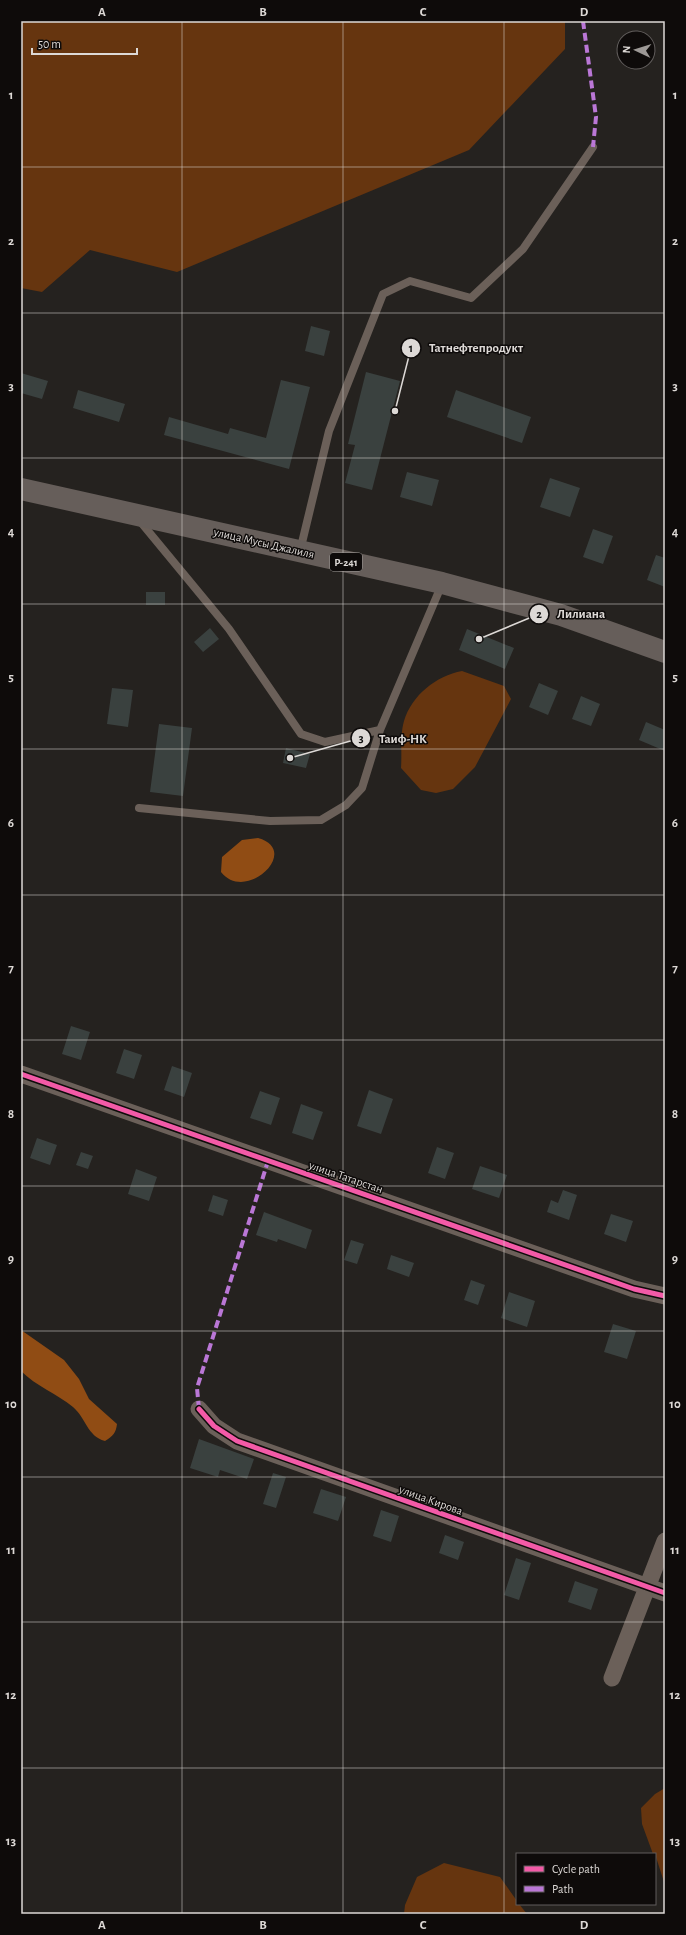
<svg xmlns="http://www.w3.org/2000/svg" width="686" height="1935" viewBox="0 0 686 1935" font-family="'Alegreya Sans',sans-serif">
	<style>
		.green { fill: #66350f }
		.water { fill: #904c14 }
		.building { fill: #3a413f }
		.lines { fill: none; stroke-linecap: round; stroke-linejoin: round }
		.lane { stroke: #6b6059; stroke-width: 8 }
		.street { stroke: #6b6059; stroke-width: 17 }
		.highway { stroke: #665e5a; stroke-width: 22 }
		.quiet { stroke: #ba77d6; stroke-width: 4; stroke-dasharray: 8 4; stroke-linecap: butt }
		.cycleway-casing { stroke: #0e0b0a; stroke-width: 8 }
		.cycleway { stroke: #f35aa7; stroke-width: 5 }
		.grid { fill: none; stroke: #ddd9d6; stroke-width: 1; stroke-opacity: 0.55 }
		.labels { text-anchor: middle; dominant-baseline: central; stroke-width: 3; stroke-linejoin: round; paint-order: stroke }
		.shield { fill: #0e0b0a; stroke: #9f9b99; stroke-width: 1 }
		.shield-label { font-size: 11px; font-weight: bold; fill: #ddd9d6 }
		.street-label { font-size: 12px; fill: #ddd9d6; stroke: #0e0b0a }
		.leader { fill: none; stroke: #ddd9d6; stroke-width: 1.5 }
		.callout-dot { fill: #ddd9d6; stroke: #0e0b0a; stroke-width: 1.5 }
		.mark-label { font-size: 12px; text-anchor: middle; font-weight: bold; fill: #111 }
		.callout-label { font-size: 13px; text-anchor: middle; font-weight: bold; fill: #ddd9d6; stroke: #0e0b0a; stroke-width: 3; stroke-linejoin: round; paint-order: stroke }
		.neatline { fill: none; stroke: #ddd9d6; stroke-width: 1.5 }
		.grid-label { font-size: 13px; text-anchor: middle; font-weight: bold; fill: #ddd9d6 }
	</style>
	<rect width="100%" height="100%" fill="#25221f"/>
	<!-- green -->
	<path class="green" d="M21 21H565V49L469 150 177 272 90 250 42 292 21 288Z
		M462 671 504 686 511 699 475 767 453 789 436 793 421 790 401 768C402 755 400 734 404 721 412 695 436 676 462 671Z
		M665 1788V1885L655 1854H653L642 1824 641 1808 655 1794Z
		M444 1863 500 1877 517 1901V1904H519L527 1914H404L405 1905 417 1877Z"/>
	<!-- water -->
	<path class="water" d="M258 838C302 850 246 904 221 872L222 857 242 840Z
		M21 1330 64 1360 79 1379 89 1399 117 1424C116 1433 113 1436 105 1441 87 1436 86 1418 73 1407 57 1394 36 1386 21 1371Z"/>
	<!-- building -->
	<path class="building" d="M311 326 330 331 324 356 305 351Z
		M366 372 400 381 372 490 345 483 355 445 348 444Z
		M21 373 48 381 42 399 21 393Z
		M281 380 310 387 289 469 164 435 169 417 228 434 230 428 266 438Z
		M78 390 125 404 119 422 73 408Z
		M456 390 531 417 522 443 447 417Z
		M407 472 439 480 432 506 400 497Z
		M550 478 580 488 570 517 540 507Z
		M593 529 613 536 603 564 583 557Z
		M656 555 665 558V587L647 580Z
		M146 592H165V605H146Z
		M210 628 219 639 203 652 194 642Z
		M467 629 514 648 505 669 459 650Z
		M539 683 558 691 548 715 529 707Z
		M112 688 133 690 128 727 107 724Z
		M581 696 600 704 591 726 572 719Z
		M646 722 665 730V751L639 740Z
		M159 724 192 728 183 796 150 792Z
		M286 748 310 754 306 768 283 763Z
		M71 1026 90 1032 81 1060 62 1054Z
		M124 1049 142 1055 134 1079 116 1073Z
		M172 1066 192 1073 184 1097 164 1090Z
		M369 1090 393 1099 381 1134 357 1126Z
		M260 1091 280 1098 271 1125 250 1118Z
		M301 1104 323 1112 313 1140 292 1133Z
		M37 1138 57 1145 50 1165 30 1158Z
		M437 1147 454 1153 445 1179 428 1173Z
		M81 1152 93 1156 88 1169 76 1165Z
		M480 1166 507 1175 499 1198 472 1189Z
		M136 1169 157 1177 149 1201 128 1194Z
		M563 1190 577 1195 569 1220 547 1212 551 1200 558 1203Z
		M213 1195 228 1200 223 1216 208 1211Z
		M264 1212 312 1230 306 1249 278 1239 277 1242 256 1235Z
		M611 1214 633 1221 626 1242 604 1234Z
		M351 1240 364 1244 357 1264 344 1260Z
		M391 1255 414 1263 409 1277 387 1269Z
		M471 1280 485 1285 478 1305 464 1300Z
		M509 1292 535 1301 527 1327 501 1318Z
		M613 1324 636 1331 627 1359 604 1352Z
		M199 1439 254 1459 247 1479 220 1470 218 1477 190 1468Z
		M273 1473 286 1477 276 1508 263 1504Z
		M321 1489 346 1497 338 1521 313 1513Z
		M381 1510 399 1516 391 1542 373 1536Z
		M445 1535 464 1542 458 1560 439 1553Z
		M516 1558 531 1563 519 1600 504 1595Z
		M575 1581 598 1589 591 1610 568 1602Z"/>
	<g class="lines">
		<!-- lane -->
		<path class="lane" d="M139 520 229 629 301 734 325 742 380 730 442 584
			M300 551 329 431 383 294 410 281 471 298 523 249 593 147
			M139 808 270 821 321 820 346 805 362 788 380 730"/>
		<!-- street -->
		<path class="street" d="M21 1074 634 1289 665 1296
			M199 1409 214 1426 237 1441 665 1593
			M612 1678 665 1541"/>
		<!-- highway -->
		<path class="highway" d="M21 489 442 583 561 615 665 652"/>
		<!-- quiet -->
		<path class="quiet" d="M583 21 596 117 593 147
			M199 1409 197 1388 268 1161"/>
		<!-- cycleway casing -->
		<g class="cycleway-casing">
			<path id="cycleway" d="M21 1074 634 1289 665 1296
				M199 1409 214 1426 237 1441 665 1593"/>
		</g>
		<!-- cycleway -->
		<use href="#cycleway" class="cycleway"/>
	</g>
	<!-- grid -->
	<path class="grid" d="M182 21V1914M343 21V1914M504 21V1914M21 167H665M21 313H665M21 458H665M21 604H665M21 749H665M21 895H665M21 1040H665M21 1186H665M21 1331H665M21 1477H665M21 1622H665M21 1768H665"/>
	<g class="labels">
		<!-- shield labels -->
		<rect class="shield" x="330" y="553" width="32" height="18" rx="3"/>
		<g class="shield-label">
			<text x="346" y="562">Р-241</text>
		</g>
		<!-- street labels -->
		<g class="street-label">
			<text transform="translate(264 543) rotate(13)">улица Мусы Джалиля</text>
			<text transform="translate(346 1177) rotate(19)">улица Татарстан</text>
			<text transform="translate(431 1500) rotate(20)">улица Кирова</text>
		</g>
	</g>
	<!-- callouts -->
	<path class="leader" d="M395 411L411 348M479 639L539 614M290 758L361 738"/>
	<g class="callout-dot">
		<circle cx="395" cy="411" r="4"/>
		<circle cx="479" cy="639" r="4"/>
		<circle cx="290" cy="758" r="4"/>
		<circle cx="411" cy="348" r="10"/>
		<circle cx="539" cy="614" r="10"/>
		<circle cx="361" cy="738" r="10"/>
	</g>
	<g class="mark-label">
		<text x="411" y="352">1</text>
		<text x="539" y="618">2</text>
		<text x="361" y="742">3</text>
	</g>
	<g class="callout-label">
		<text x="476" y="352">Татнефтепродукт</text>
		<text x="581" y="618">Лилиана</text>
		<text x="403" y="743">Таиф-НК</text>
	</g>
	<!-- border -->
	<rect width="686" height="1935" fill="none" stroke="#0e0b0a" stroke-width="44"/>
	<!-- legend -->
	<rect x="516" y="1853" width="140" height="52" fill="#0e0b0a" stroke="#615d5c"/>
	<rect x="524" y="1866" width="20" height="6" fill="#f35aa7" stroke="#615d5c"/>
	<text x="552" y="1873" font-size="12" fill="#ddd9d6">Cycle path</text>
	<rect x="524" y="1886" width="20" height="6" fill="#ba77d6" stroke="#615d5c"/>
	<text x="552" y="1893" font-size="12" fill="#ddd9d6">Path</text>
	<!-- north arrow -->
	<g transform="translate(636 50) rotate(274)"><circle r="19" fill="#0e0b0a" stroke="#615d5c"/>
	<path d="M0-3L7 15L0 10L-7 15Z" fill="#9d9996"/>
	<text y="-6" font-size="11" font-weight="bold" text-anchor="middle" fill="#ddd9d6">N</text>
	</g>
	<!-- scale -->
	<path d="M32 48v6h105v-6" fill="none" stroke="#ddd9d6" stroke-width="2"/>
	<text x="38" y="48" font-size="12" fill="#ddd9d6" stroke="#0e0b0a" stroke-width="3" paint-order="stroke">50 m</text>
	<rect x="22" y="22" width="642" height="1891" class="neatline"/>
	<g class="grid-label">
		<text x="102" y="16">A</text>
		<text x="263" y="16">B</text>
		<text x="423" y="16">C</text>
		<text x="584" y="16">D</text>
		<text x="11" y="99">1</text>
		<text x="675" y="99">1</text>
		<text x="11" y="245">2</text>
		<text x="675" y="245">2</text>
		<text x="11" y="390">3</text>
		<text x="675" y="390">3</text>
		<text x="11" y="536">4</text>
		<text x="675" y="536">4</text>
		<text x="11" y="681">5</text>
		<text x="675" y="681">5</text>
		<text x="11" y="827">6</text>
		<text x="675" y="827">6</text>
		<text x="11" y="972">7</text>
		<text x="675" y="972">7</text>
		<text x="11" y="1118">8</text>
		<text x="675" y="1118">8</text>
		<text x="11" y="1263">9</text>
		<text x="675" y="1263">9</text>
		<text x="11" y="1408">10</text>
		<text x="675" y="1408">10</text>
		<text x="11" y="1554">11</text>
		<text x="675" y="1554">11</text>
		<text x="11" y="1699">12</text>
		<text x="675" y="1699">12</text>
		<text x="11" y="1845">13</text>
		<text x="675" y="1845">13</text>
		<text x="102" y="1929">A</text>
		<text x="263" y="1929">B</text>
		<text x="423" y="1929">C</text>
		<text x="584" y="1929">D</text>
	</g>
</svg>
